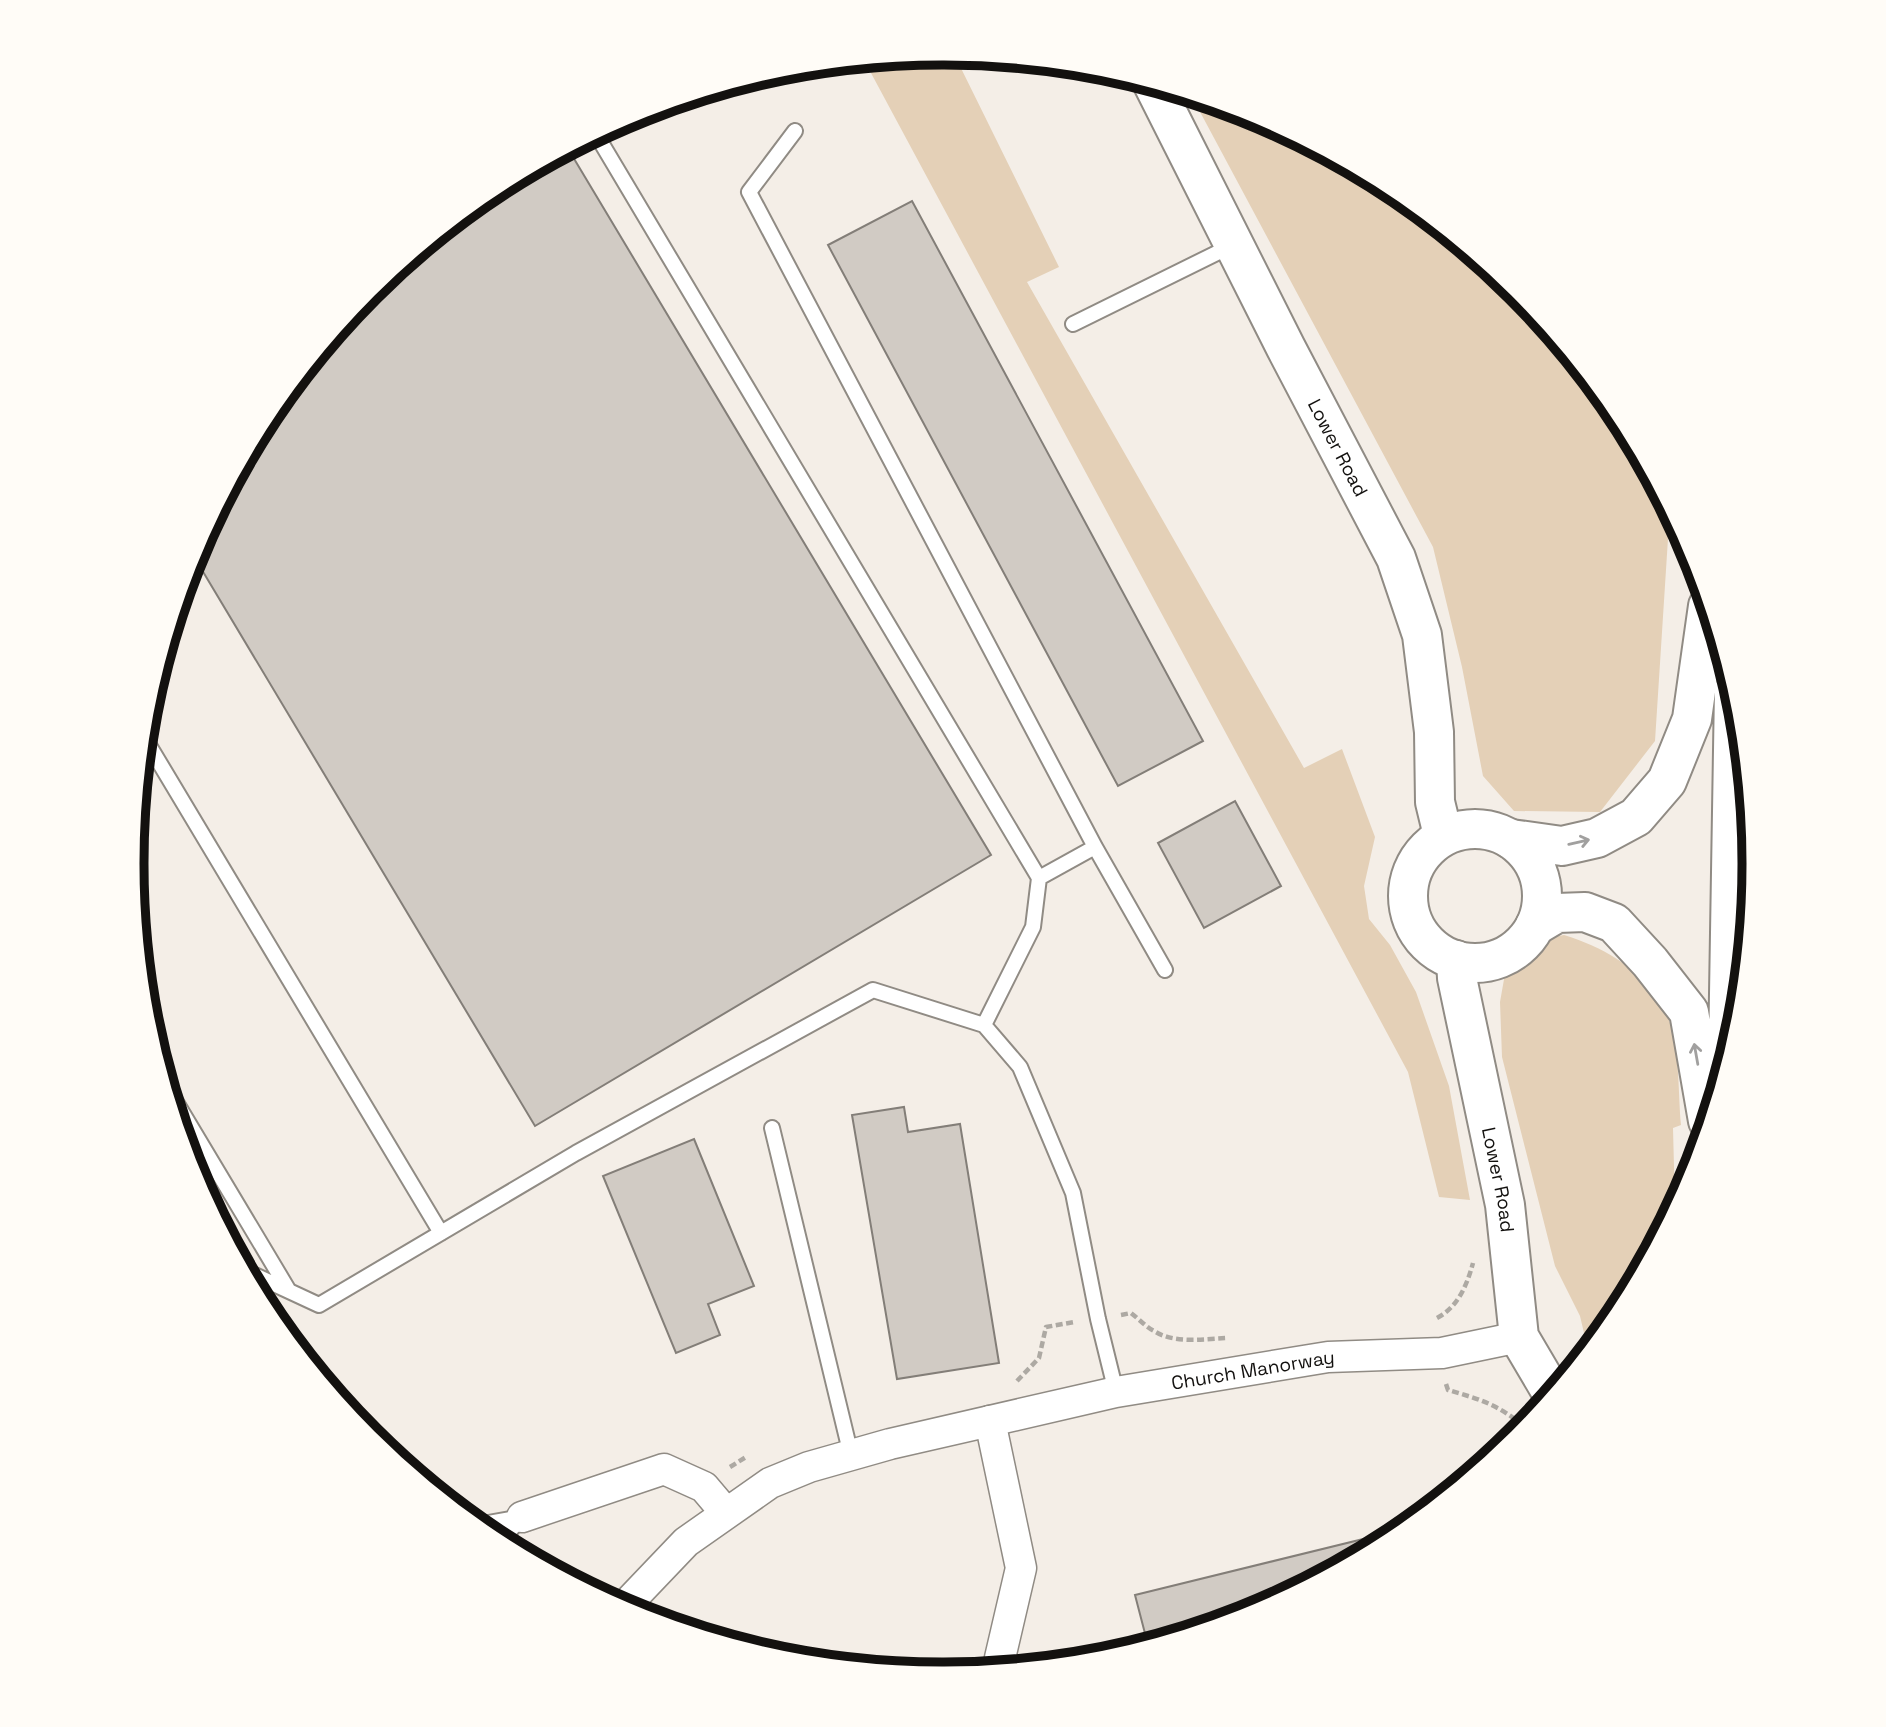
<svg xmlns="http://www.w3.org/2000/svg" width="1886" height="1727" viewBox="0 0 1886 1727" font-family="'Space Grotesk',sans-serif">
	<style>
		.green { fill: #e4d0b7 }
		.building { fill: #d1cbc4; stroke: #837e78; stroke-width: 2 }
		.lines { fill: none; stroke-linecap: round; stroke-linejoin: round }
		.lane-casing { stroke: #908b84; stroke-width: 18 }
		.street-casing { stroke: #908b84; stroke-width: 33 }
		.secondary-casing { stroke: #908b84; stroke-width: 42 }
		.primary-casing { stroke: #908b84; stroke-width: 42 }
		.path { stroke: #ada9a3; stroke-width: 4.5; stroke-dasharray: 7 3.5; stroke-linecap: butt }
		.lane { stroke: #fff; stroke-width: 14 }
		.street { stroke: #fff; stroke-width: 30 }
		.secondary { stroke: #fff; stroke-width: 38 }
		.primary { stroke: #fff; stroke-width: 38 }
		.oneway { stroke: #a1a09f }
		.labels { text-anchor: middle; dominant-baseline: central; stroke-width: 5; stroke-linejoin: round; paint-order: stroke }
		.street-label { font-size: 19px; fill: #13110f; stroke: #fffcf7 }
		.rim { fill: none; stroke: #13110f; stroke-width: 9 }
	</style>
	<rect width="100%" height="100%" fill="#f4eee7"/>
	<!-- green -->
	<path class="green" d="M943 53 954 54 1059 267 1027 282 1304 768 1342 749 1375 837 1364 886 1369 919 1390 945 1416 992 1449 1086 1470 1200 1439 1197 1408 1072 864 60Z
		M1191 95 1254 114 1394 189 1517 290 1618 413 1669 509V523L1655 741 1600 812 1514 811 1483 776 1462 667 1433 547Z
		M1564 935C1602 947 1635 965 1657 998 1661 1004 1666 1010 1668 1017 1680 1050 1678 1091 1681 1125L1673 1128 1675 1206 1617 1314 1588 1350 1580 1316 1555 1266 1502 1057 1500 1002 1506 968 1523 951 1544 939Z"/>
	<!-- building -->
	<path class="building" d="M570 152 991 855 535 1126 193 555 269 413 370 290 451 223Z
		M912 201 1203 741 1118 786 828 245Z
		M1235 801 1281 886 1204 928 1158 843Z
		M904 1107 908 1132 960 1124 999 1363 897 1379 852 1115Z
		M694 1139 754 1286 708 1304 720 1335 676 1353 603 1176Z
		M1404 1529 1393 1538 1253 1613 1148 1645 1135 1595Z"/>
	<g class="lines">
		<!-- lane casing -->
		<g class="lane-casing">
			<path id="lane" d="M795 131 749 192 1095 847 1165 970
				M596 134 1039 878 1033 927 984 1025
				M1073 324 1233 245
				M144 737 441 1233
				M1039 878 1095 847
				M167 1087 289 1291
				M772 1128 851 1455
				M246 1271 319 1305 576 1153 873 990 984 1025 1020 1067 1073 1193 1098 1319 1116 1392
				M477 1525 522 1517
				M500 1542 522 1517"/>
		</g>
		<!-- street casing -->
		<g class="street-casing">
			<g id="street">
				<path d="M990 1421 1021 1568 1000 1658 1003 1669"/>
				<path d="M522 1517 664 1469 704 1487 726 1513"/>
				<path id="s1" d="M623 1608 686 1542 770 1483 809 1467 890 1444 1116 1392 1328 1357 1442 1353 1519 1337"/>
			</g>
		</g>
		<!-- secondary casing -->
		<g class="secondary-casing">
			<g id="secondary">
				<path id="s2" d="M1153 84 1286 348 1396 558 1422 635 1434 732 1435 802 1443 835"/>
				<circle cx="1475" cy="896" r="67"/>
				<path id="s3" d="M1456 960 1457 978 1505 1205 1519 1337 1552 1393"/>
			</g>
		</g>
		<!-- primary casing -->
		<g class="primary-casing">
			<path id="primary" d="M1511 839 1562 846 1597 838 1636 817 1667 781 1692 719 1708 606
				M1535 926 1557 913 1585 912 1614 923 1650 962 1689 1012 1708 1121
				M1728 1055 1734 690"/>
		</g>
		<!-- path -->
		<path class="path" d="M1121 1315 1131 1313C1139 1319 1146 1327 1154 1331 1174 1344 1204 1339 1227 1338
			M1437 1318C1458 1307 1467 1285 1473 1263
			M1017 1381 1039 1358 1046 1327 1074 1322
			M1446 1384 1448 1390C1479 1399 1500 1405 1524 1427
			M730 1467 746 1457"/>
		<!-- lane -->
		<use href="#lane" class="lane"/>
		<!-- street -->
		<use href="#street" class="street"/>
		<!-- secondary -->
		<use href="#secondary" class="secondary"/>
		<!-- primary -->
		<use href="#primary" class="primary"/>
	</g>
	<!-- one-way arrows -->
	<defs><path id="oneway-shaft" d="M-6 0H5M1.5-3L5.5 0L1.5 3" fill="none" stroke-width="1.6" stroke-linecap="round" stroke-linejoin="round" transform="scale(1.75)"/></defs>
	<g class="oneway">
		<use href="#oneway-shaft" transform="translate(1579 842) rotate(-13)"/>
		<use href="#oneway-shaft" transform="translate(1696 1054) rotate(-100)"/>
	</g>
	<g class="labels">
		<!-- street labels -->
		<g class="street-label">
			<text stroke="none"><textPath href="#s2" startOffset="408">Lower Road</textPath></text>
			<text stroke="none"><textPath href="#s3" startOffset="224">Lower Road</textPath></text>
			<text stroke="none"><textPath href="#s1" startOffset="691">Church Manorway</textPath></text>
		</g>
	</g>
	<!-- crop -->
	<path d="M0 0H1886V1727H0ZM942 65H944A798 798 0 0 1 1742 863V864A798 798 0 0 1 944 1662H942A798 798 0 0 1 144 864V863A798 798 0 0 1 942 65Z" fill="#fffcf7" fill-rule="evenodd"/>
	<path class="rim" d="M942 65H944A798 798 0 0 1 1742 863V864A798 798 0 0 1 944 1662H942A798 798 0 0 1 144 864V863A798 798 0 0 1 942 65Z"/>
</svg>
